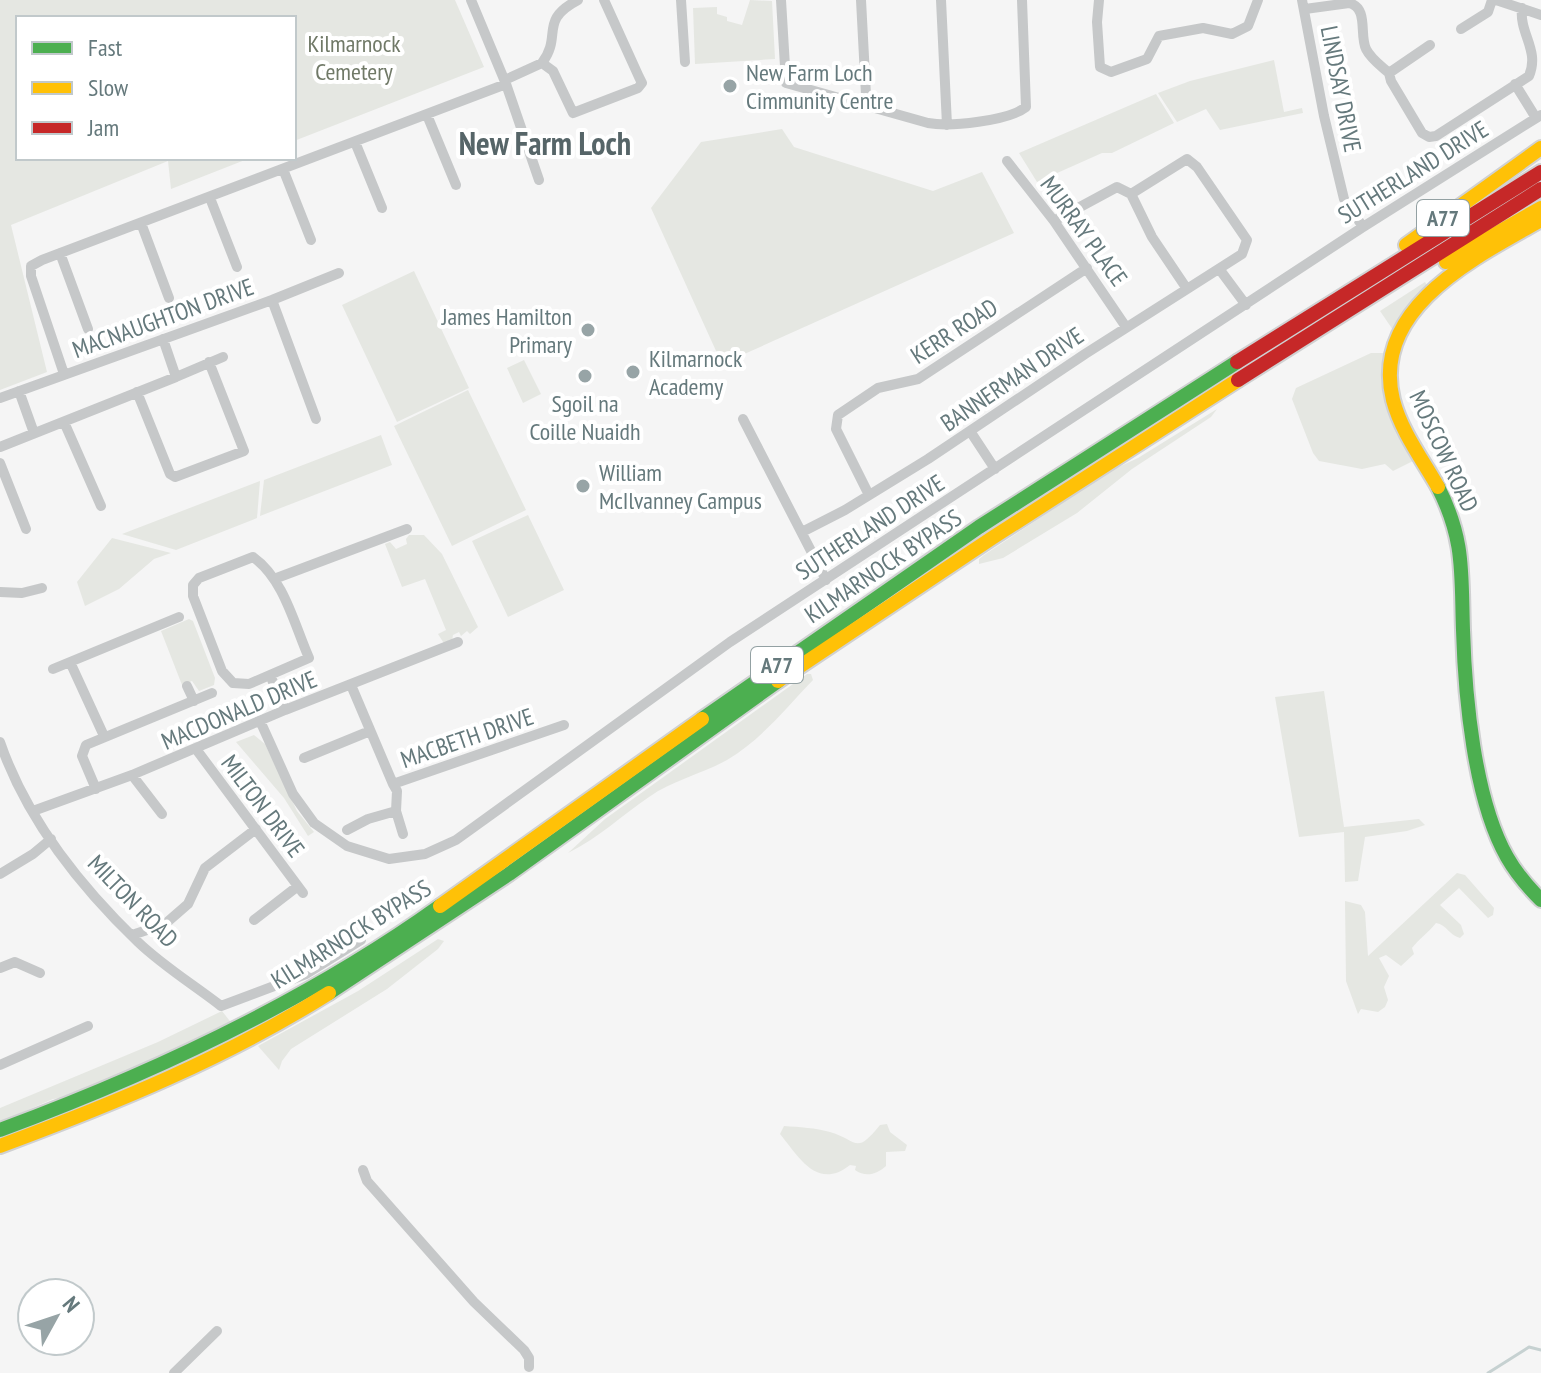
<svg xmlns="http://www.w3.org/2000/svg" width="1541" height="1373" viewBox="0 0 1541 1373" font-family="'PT Sans Narrow',sans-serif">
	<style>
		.green { fill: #e5e7e2 }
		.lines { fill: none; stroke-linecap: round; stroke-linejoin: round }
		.stream { stroke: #c6d1d1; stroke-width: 3 }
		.fast-casing { stroke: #d0d1d2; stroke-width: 18 }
		.slow-casing { stroke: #d0d1d2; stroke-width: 18 }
		.jam-casing { stroke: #d0d1d2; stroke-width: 18 }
		.street { stroke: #c6c8c9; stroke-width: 10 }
		.fast { stroke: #4caf50; stroke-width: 14 }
		.slow { stroke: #ffc107; stroke-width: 14 }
		.jam { stroke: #c62828; stroke-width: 14 }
		.poi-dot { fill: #97a4a6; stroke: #fff; stroke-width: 3 }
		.labels { text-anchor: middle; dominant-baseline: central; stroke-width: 8; stroke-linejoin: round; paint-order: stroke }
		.shield { fill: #fff; stroke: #93a1a3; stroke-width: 2 }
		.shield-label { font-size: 22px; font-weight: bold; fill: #65797c }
		.park-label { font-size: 24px; fill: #707967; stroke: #fff }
		.poi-label { font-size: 24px; fill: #65797c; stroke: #fff; text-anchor: start }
		.street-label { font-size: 24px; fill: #65797c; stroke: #fff }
		.district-label { font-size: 32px; font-weight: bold; fill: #566568; stroke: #fff }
	</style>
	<rect width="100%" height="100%" fill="#f5f5f5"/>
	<!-- green -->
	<path class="green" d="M0 0H455L484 67 294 141V18H18V158H250L171 189 168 161 11 225 47 372 0 390Z
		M750 0 772 1 775 59 695 64 693 8 717 7V14L727 17V21L742 25Z
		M1274 60 1284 112 1302 108 1303 113 1220 130 1206 109 1177 122 1158 93 1190 81Z
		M1156 94 1174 123 1112 153H1102L1037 182 1019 153Z
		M782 129 794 147 933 191 982 172 1014 233 722 364 651 208 701 142Z
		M414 271 469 388 397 422 342 305Z
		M1425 282 1428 287 1393 330 1380 311Z
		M1371 353H1384C1373 392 1397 427 1415 460L1393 471 1385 464 1362 469 1319 461 1313 453 1292 399 1296 388Z
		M524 360 541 394 523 403 507 368Z
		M468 390 526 510 452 546 394 426Z
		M1217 409 1211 417 1132 469 1077 513 1003 558 979 564V559L984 555 1112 470 1138 458Z
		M381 435 392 465 260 516 264 480Z
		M260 481 257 518 176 550 122 534Z
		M528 515 564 590 508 617 472 541Z
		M409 535H424L442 554 478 627 470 634 467 631 461 636 459 632 453 635 452 641 445 645 438 634 446 630 425 579 402 587 385 544 390 542 396 549 407 544 406 539Z
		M112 538 171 553 154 559 119 589 85 606 77 582Z
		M189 619 193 621 215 678 214 685 199 691 192 681 182 685 161 631Z
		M807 674H811L813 680C786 708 761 740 727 760 702 774 673 780 649 797 621 816 600 837 568 853L605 819Z
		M1324 691 1344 827 1419 819 1425 825 1407 831 1365 837 1358 881 1345 882 1344 832 1299 837 1275 697Z
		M254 735 265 744 297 811 314 832 308 836 284 798 236 742Z
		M1457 873 1465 875 1494 908 1493 915 1488 918 1459 888 1440 905 1461 925 1464 934 1460 938C1449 935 1447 925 1436 923 1429 932 1419 939 1412 948L1414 954 1401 966 1386 955 1379 958 1389 976 1384 987 1388 1000 1385 1007 1378 1012 1361 1009 1358 1014 1346 981 1345 901 1361 905 1365 912 1368 956Z
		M438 939 444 941 438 949 387 989 291 1049 282 1061 279 1070 258 1046 358 991Z
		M222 1011 233 1025 83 1095 53 1099 0 1122V1108L158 1042Z
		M887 1124 890 1132 907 1145 905 1151 886 1152V1166C877 1174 866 1178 855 1170L856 1166 850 1165C817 1191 799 1157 780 1134L784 1126C799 1127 816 1128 830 1132 858 1140 855 1156 880 1125Z"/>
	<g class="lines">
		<!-- stream -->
		<path class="stream" d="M1488 1373 1529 1347 1541 1350"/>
		<!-- fast casing -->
		<g class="fast-casing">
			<path id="fast" d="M1438 487C1465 540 1461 573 1463 630 1465 696 1474 799 1507 857 1516 873 1528 887 1541 900
				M702 719 979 527 1237 362
				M329 993 509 874 778 681
				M0 1130C154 1073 306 1002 440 906"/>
		</g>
		<!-- slow casing -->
		<g class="slow-casing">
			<path id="slow" d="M1406 245 1541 148
				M1446 262 1541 208
				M1438 487C1422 459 1401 431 1393 400 1370 308 1476 257 1541 220
				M778 681 992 538 1238 380
				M440 906 702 719
				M0 1146C113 1104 226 1058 329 993"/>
		</g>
		<!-- jam casing -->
		<g class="jam-casing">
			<path id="jam" d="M1237 362 1541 172
				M1238 380 1541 189"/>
		</g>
		<!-- street -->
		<path class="street" d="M471 0 506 84 539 180
			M681 0 685 62
			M781 0 786 83 928 123C950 127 1008 121 1026 107L1022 0
			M861 0 866 95 864 105
			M941 0 947 125
			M1099 0 1097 22 1100 67 1111 72 1147 59 1159 36 1203 28 1232 34 1248 26 1258 0
			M1302 0 1324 116 1344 199 1363 227
			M1496 0 1541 15
			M1349 3C1369 8 1359 34 1366 49 1371 59 1380 65 1389 73
			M1305 9 1349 3V0
			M1461 29 1488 12 1492 0
			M542 63 553 71 573 113 638 88 642 83 639 77 604 0
			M1389 73 1391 81 1422 133 1429 137 1436 136 1529 76C1540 50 1519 34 1522 8
			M1389 73 1430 45
			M505 80 542 63C563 35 538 21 578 0
			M1515 84 1536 118
			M427 115 456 185
			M355 142 382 208
			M1007 161 1054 221 1126 327
			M283 169 311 240
			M210 198 237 267
			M1054 221 1117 187 1131 194 1152 237 1187 289
			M141 223 169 298
			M60 253 88 329
			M1220 270 1246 305
			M272 300 316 419
			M163 339 176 377 223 357
			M64 374 31 276V266L42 260 506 84
			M19 391 34 433
			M137 392 170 474 175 477 244 451 209 362
			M0 398 272 300 339 273
			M743 419 826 580
			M64 422 101 506
			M970 431 995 469
			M0 447 176 377
			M0 463 26 529
			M869 495 836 429 838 415 878 388 918 379 1087 268
			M802 532 845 510 928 459 1085 354 1242 254 1247 240 1197 167 1187 159 1131 194
			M253 557C284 579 294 624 309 658L249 684 233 683 222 671 193 596V585L199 578Z
			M274 579 407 529
			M0 592 22 593 42 588
			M70 662 104 736
			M53 669 179 617
			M270 675 285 710
			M351 685 393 784 564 725
			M187 686 194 701
			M261 723 293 794 314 823 347 846 389 859 425 854 456 840 730 642 1363 227 1541 115
			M0 742C26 818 81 887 138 942 163 966 194 985 221 1006L306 974 361 940
			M196 749 303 893
			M304 758 370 731
			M132 775 162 814
			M393 784 397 791 396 811 403 834
			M96 789 82 756 86 745 212 693
			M33 811 132 775 285 710 458 642
			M347 830 368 819 396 811
			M0 874 33 854 51 839
			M254 920 298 886
			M132 935 165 924 188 904 205 868 256 829
			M0 968 15 962 40 973
			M0 1065 88 1026
			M363 1170 367 1181 474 1302 524 1350 529 1358V1367
			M174 1373 217 1331"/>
		<!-- fast -->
		<use href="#fast" class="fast"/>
		<!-- slow -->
		<use href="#slow" class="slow"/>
		<!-- jam -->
		<use href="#jam" class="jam"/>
	</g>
	<!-- markers -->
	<g class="poi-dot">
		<circle cx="730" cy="86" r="8"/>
		<circle cx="588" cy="330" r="8"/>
		<circle cx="633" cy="372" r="8"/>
		<circle cx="585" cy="376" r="8"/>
		<circle cx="583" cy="486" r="8"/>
	</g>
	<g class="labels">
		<!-- shield labels -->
		<g class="shield">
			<rect x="1417" y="200" width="52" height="36" rx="6"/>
			<rect x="751" y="647" width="52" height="36" rx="6"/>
		</g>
		<g class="shield-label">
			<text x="1443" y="218">A77</text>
			<text x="777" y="665">A77</text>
		</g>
		<!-- park labels -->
		<g class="park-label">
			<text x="354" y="43">Kilmarnock<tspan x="354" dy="28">Cemetery</tspan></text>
		</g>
		<!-- poi labels -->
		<g class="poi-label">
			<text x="746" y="72">New Farm Loch<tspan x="746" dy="28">Cimmunity Centre</tspan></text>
			<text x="572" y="316" text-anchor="end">James Hamilton<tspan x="572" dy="28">Primary</tspan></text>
			<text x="649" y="358">Kilmarnock<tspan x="649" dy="28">Academy</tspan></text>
			<text x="585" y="403" text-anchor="middle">Sgoil na<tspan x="585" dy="28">Coille Nuaidh</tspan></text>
			<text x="599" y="472">William<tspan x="599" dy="28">McIlvanney Campus</tspan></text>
		</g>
		<!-- street labels -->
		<g class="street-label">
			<text transform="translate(1341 89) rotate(79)">LINDSAY DRIVE</text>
			<text transform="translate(1413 172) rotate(-32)">SUTHERLAND DRIVE</text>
			<text transform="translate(1084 231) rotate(54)">MURRAY PLACE</text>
			<text transform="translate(163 318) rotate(-20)">MACNAUGHTON DRIVE</text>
			<text transform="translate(954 331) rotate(-33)">KERR ROAD</text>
			<text transform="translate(1012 379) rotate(-34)">BANNERMAN DRIVE</text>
			<text transform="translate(1444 451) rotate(65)">MOSCOW ROAD</text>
			<text transform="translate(870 527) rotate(-33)">SUTHERLAND DRIVE</text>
			<text transform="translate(883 566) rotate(-34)">KILMARNOCK BYPASS</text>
			<text transform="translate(239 710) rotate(-23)">MACDONALD DRIVE</text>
			<text transform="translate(467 738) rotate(-19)">MACBETH DRIVE</text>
			<text transform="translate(263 806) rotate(53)">MILTON DRIVE</text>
			<text transform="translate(133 901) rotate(46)">MILTON ROAD</text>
			<text transform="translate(351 934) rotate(-32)">KILMARNOCK BYPASS</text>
		</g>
		<!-- district labels -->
		<g class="district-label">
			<text x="545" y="143">New Farm Loch</text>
		</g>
	</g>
	<!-- legend -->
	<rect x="16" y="16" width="280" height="144" fill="#ffffff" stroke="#c1c9cb" stroke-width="2"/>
	<rect x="32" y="42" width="40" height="12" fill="#4caf50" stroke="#c1c9cb" stroke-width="2"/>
	<text x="88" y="56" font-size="24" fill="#65797c">Fast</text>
	<rect x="32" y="82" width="40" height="12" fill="#ffc107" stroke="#c1c9cb" stroke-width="2"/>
	<text x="88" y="96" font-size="24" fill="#65797c">Slow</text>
	<rect x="32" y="122" width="40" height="12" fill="#c62828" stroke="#c1c9cb" stroke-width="2"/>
	<text x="88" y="136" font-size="24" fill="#65797c">Jam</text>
	<!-- north arrow -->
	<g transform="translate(56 1317) rotate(50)"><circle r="38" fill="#ffffff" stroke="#c1c9cb" stroke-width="2"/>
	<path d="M0-6L14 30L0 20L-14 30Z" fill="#97a4a6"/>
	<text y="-12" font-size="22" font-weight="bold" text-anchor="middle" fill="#65797c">N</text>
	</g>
</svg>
